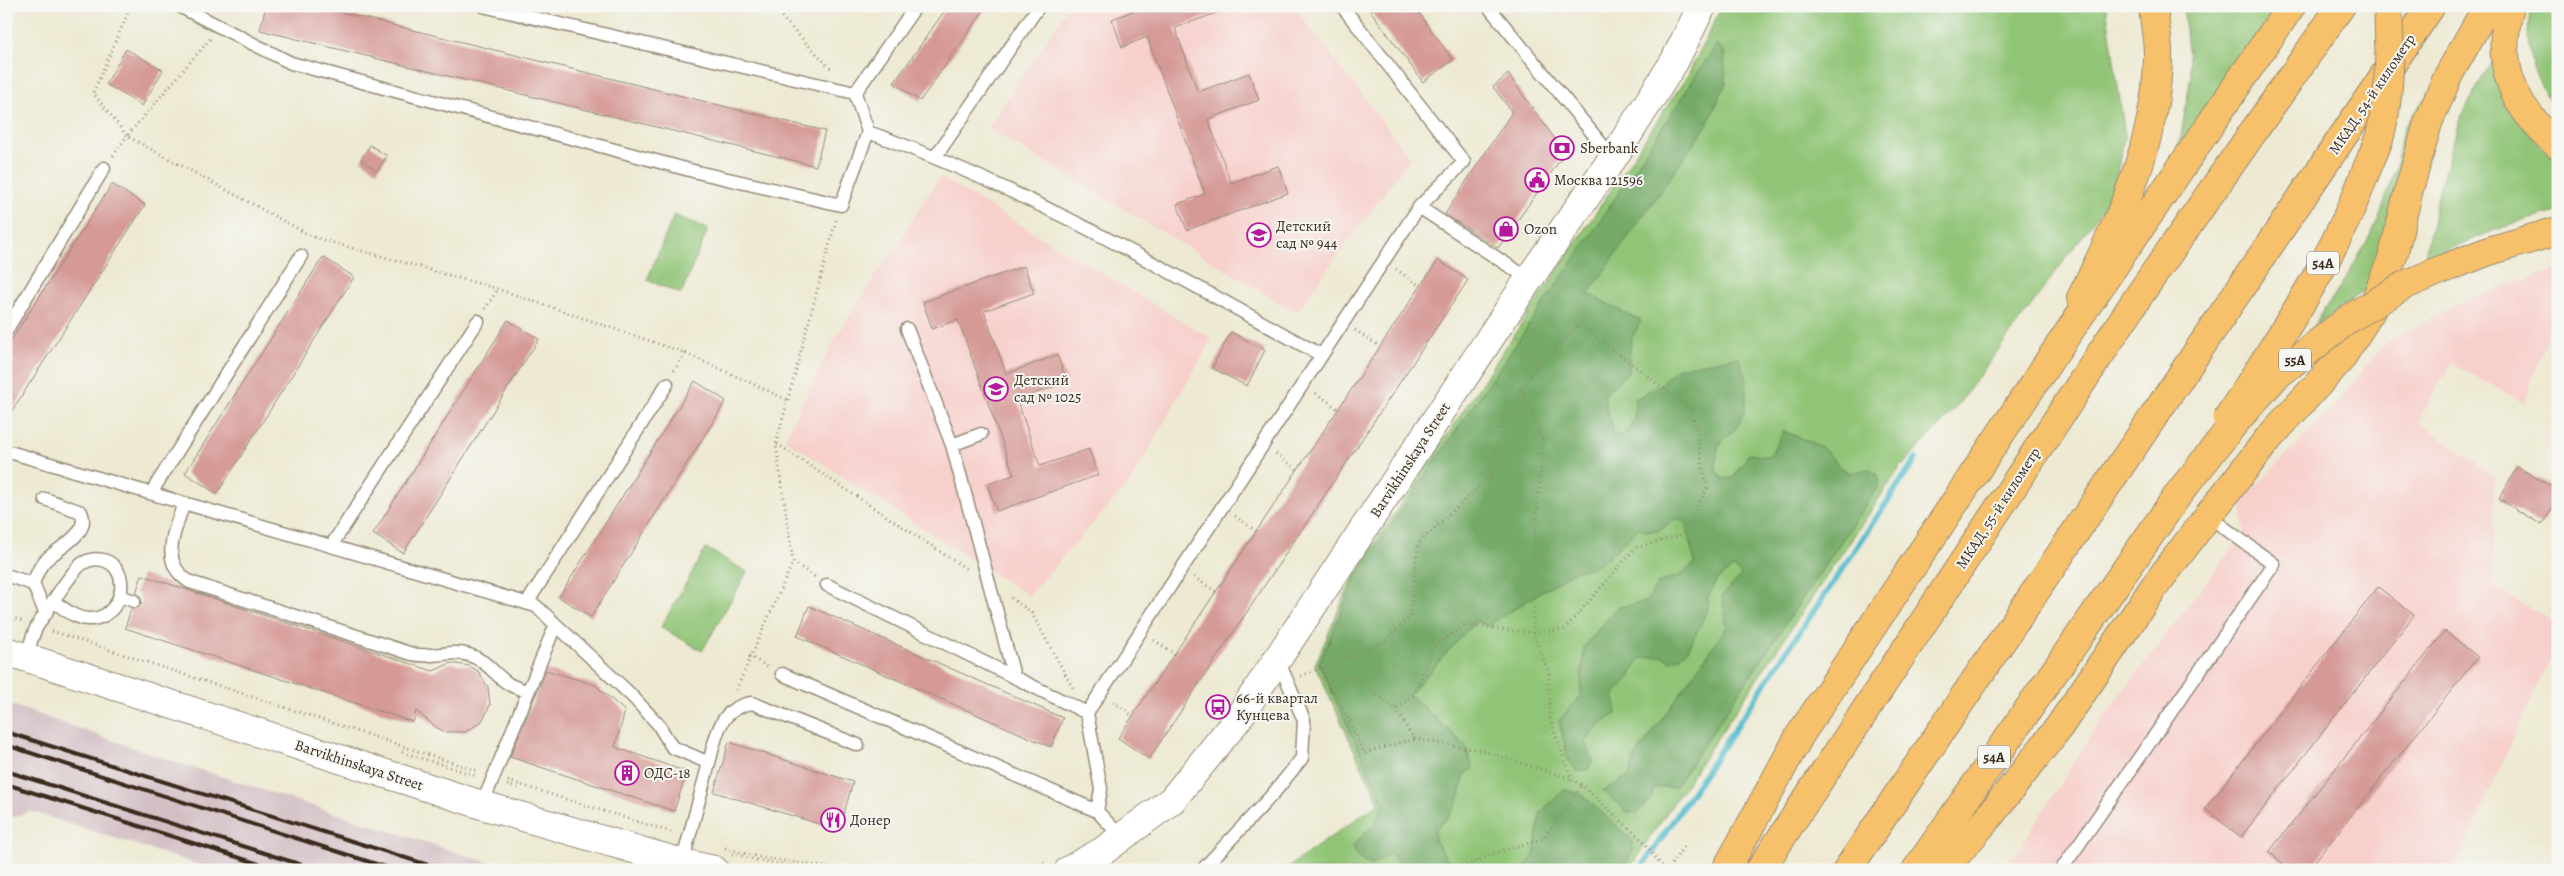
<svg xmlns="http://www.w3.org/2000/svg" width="2564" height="876" viewBox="0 0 2564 876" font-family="Alegreya,serif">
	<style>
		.built { fill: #f7d0cc }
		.industrial { fill: #d2bec3 }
		.green { fill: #90c476; stroke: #66774a }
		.forest { fill: #74aa67; stroke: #586a42 }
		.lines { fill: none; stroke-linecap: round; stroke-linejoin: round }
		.stream { stroke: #51bccd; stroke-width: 6 }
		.building { fill: #d59a96 }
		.service-casing { stroke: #948a78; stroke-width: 15 }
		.tertiary-casing { stroke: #948a78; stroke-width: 30 }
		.primary-casing { stroke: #948a78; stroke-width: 30 }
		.trunk-casing { stroke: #948a78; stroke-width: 30 }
		.path { stroke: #948a78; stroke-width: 3; stroke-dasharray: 1 4; stroke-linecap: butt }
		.service { stroke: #fff; stroke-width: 12 }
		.tertiary { stroke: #fff; stroke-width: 28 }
		.primary { stroke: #f6c16b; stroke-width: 28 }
		.trunk { stroke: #f6c16b; stroke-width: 28 }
		.rail { stroke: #3b2a1e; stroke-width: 4 }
		.primary-bridge-casing { stroke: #948a78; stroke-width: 30; stroke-linecap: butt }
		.trunk-bridge-casing { stroke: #948a78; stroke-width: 30; stroke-linecap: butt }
		.primary-bridge { stroke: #f6c16b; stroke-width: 28 }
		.trunk-bridge { stroke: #f6c16b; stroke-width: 28 }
		.labels { text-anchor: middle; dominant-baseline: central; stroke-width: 4; stroke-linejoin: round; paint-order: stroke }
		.shield { fill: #f6f6f2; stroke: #73675e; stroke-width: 1 }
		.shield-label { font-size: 14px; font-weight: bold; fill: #3b2a1e }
		.street-label { font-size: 15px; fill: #3b2a1e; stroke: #f6f6f2 }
		.poi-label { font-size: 15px; fill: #3b2a1e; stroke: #f6f6f2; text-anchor: start }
	</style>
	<rect width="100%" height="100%" fill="#f6f6f2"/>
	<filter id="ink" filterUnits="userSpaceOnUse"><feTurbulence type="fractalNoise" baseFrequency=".02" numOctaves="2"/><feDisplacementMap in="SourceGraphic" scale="10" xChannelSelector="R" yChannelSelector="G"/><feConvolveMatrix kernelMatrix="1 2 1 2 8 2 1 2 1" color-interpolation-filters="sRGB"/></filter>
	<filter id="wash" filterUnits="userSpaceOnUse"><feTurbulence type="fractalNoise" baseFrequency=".0096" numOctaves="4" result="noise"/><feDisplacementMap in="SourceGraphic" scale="20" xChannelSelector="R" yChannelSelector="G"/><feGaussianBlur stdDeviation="1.12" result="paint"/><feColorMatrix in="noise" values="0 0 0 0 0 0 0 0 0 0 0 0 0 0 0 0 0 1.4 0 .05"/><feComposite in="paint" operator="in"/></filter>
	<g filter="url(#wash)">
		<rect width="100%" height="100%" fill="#ede9d2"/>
		<!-- built -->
		<path class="built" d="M1069 6H1293L1410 158 1296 312 988 128Z
			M940 177 1212 339 1130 482 1028 596 784 439 837 335Z
			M2558 269V306L2524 403 2451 363 2418 421 2494 477 2493 586 2558 625V640L2454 870H2006L2095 729 2244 532 2241 502 2337 403 2384 344 2470 298Z"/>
		<!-- industrial -->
		<path class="industrial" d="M6 703 160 757 512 870H215L30 811 6 820Z"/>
		<!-- green -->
		<path class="green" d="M1722 6H2106L2125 135 2112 196 1954 410 1899 469 1628 870H1284L1379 803 1315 665 1354 574 1688 75Z
			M2183 6H2283L2170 175 2181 136 2191 75Z
			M2531 6H2558V112C2532 79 2523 47 2531 6Z
			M2494 57C2509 94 2521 138 2558 160V212C2511 222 2468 240 2424 260L2439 191 2460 119Z
			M2445 71 2367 289 2313 327 2349 273 2378 221 2394 173 2404 126Z
			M674 215 708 229 681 294 647 280Z
			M706 548 747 572 702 651 661 627Z"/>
		<!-- forest -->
		<path class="forest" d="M1717 44 1724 51 1726 83 1707 125 1588 294 1641 321 1631 339 1628 372 1605 394C1603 411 1613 418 1613 434L1624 435 1634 420 1635 399 1661 384 1677 368 1738 357C1749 374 1749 408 1738 425 1733 434 1722 437 1718 448 1716 455 1716 464 1716 471L1723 479 1733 478 1749 454 1769 457 1784 431 1822 447 1840 467 1850 473 1869 469 1878 475 1880 484 1675 787 1654 788 1651 798 1638 813 1627 812 1603 791 1629 776 1635 757 1727 627 1722 596 1742 574 1734 568 1717 579 1708 597V609L1688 650 1681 657 1670 661 1662 656 1639 659 1630 678 1615 692 1616 714 1598 726 1586 742 1593 761 1587 770 1577 771 1568 759 1559 721 1580 696 1584 647 1616 608 1647 601 1658 583 1679 576 1695 563 1685 522 1675 519C1661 530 1658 535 1639 528 1622 543 1600 572 1576 570L1487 626 1476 621 1409 694 1466 746 1473 769 1464 774C1460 803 1457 810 1435 829V840L1454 870H1403L1390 853 1372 865C1360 862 1356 857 1353 845L1375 824 1384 804 1319 664 1356 576 1590 236Z
			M1564 790 1580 793 1632 840 1633 850 1623 869 1523 870 1534 855 1540 813Z"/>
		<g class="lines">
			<!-- stream -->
			<path class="stream" d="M1640 870 1916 459"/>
		</g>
		<g id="blocks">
			<!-- building -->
			<path class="building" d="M266 6H315L825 131 816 166 260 30Z
				M948 6H987L920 101 894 83Z
				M1147 6H1230V8L1175 28 1198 92 1249 73 1259 100 1208 119 1231 183 1278 166 1288 193 1187 230 1177 204 1205 194 1147 37 1122 47 1112 19Z
				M1367 6H1414L1453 60 1423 82Z
				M126 49 163 70 142 106 106 84Z
				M1508 74 1565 153 1498 248 1445 214 1512 112 1493 87Z
				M370 145 387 156 377 171 361 160Z
				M112 184 145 205 6 420V348Z
				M323 257 354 277 217 494 185 473Z
				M1438 260 1468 280 1149 759 1118 738Z
				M1024 266 1034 293 984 311 1006 374 1057 355 1067 382 1017 400 1040 466 1089 449 1098 475 997 511 987 484 1014 475 958 320 932 329 923 302Z
				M508 320 539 339 403 553 373 534Z
				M1231 332 1265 350 1247 386 1212 368Z
				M695 381 726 401 591 617 559 597Z
				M2517 467 2558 490V499L2542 525 2499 499Z
				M142 575 433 671 451 663 469 666 478 671 488 687 490 705 486 714 481 722 465 732H446L437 728 416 711 413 722 125 628 131 609 139 607 142 603 140 596 136 593Z
				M2378 587 2414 615 2241 837 2205 809Z
				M809 606 1063 718 1051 747 797 636Z
				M2445 631 2478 657 2308 870H2291L2269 852Z
				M546 670 595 685 625 711 615 747 687 772 674 811 510 757Z
				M729 742 853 782 839 830 714 792Z"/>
		</g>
	</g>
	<g filter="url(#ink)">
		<use href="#blocks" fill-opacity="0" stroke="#948a78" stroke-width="1"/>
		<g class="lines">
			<!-- service casing -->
			<g class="service-casing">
				<path id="service" d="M179 6 291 63 697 172 841 205 868 132 855 93 916 6
					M483 6 855 93
					M1342 6 1464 162 1419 207 1529 279
					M1488 6 1613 158
					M868 132C1028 189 1173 274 1321 355
					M936 156 1039 6
					M907 329 952 445 1014 676
					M6 331 104 168
					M952 445 981 434
					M6 451 536 606 631 695 658 724 672 747 709 763 682 863
					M151 493 301 256
					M184 503C175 530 158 563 190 582L412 654C431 659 450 649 469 655 486 660 493 673 506 682 512 687 520 689 527 691
					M331 546 478 321
					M6 575 33 584C36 577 38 569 43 563 54 549 92 535 81 512L45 499
					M33 584 46 614
					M827 585 1087 713
					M120 596 134 601
					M527 603 667 384
					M26 657C30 647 32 634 38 625 45 613 73 569 83 563 95 556 110 559 117 570 130 591 112 621 88 619 74 618 65 609 54 602
					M782 674 1097 811 1122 838
					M709 763C716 736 719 708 752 703L858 745
					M482 805 555 626
					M1097 811 1101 789 1087 713 1419 207
					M1202 870 1273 794 1302 758 1304 720 1278 660
					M2061 870 2274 564 2208 516"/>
			</g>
			<!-- tertiary casing -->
			<g class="tertiary-casing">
				<path id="tertiary" d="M6 651 482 805 682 863 714 870
					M1069 870 1103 851 1172 800 1237 720 1529 279 1613 158 1674 62 1702 6"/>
			</g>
			<!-- primary casing -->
			<g class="primary-casing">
				<path id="primary" d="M2510 6C2494 65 2513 107 2558 145
					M2081 298C2119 222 2156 145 2158 59 2159 42 2154 24 2153 6
					M1943 870 1988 818 2059 727 2154 587 2208 516 2268 439 2340 360 2371 311 2393 256 2408 193 2428 123 2448 76 2480 19 2489 6"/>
			</g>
			<!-- trunk casing -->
			<g class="trunk-casing">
				<path id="trunk" d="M2443 269 2489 251 2558 231
					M1726 870 1800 735 2051 358 2291 6
					M1760 870 2140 294 2341 6
					M1847 870 2431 6
					M1916 870 2180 492"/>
			</g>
			<!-- path -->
			<path class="path" d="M771 6 833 71
				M210 39 127 136 313 237 498 289 685 353 788 400
				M113 156 127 136 93 93 131 6
				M1396 269 1420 286
				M485 309 498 289
				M1355 330 1380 347
				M1518 337 1537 366 1579 324 1692 410 1707 488 1682 535 1635 548 1565 629 1533 633 1549 673 1550 719 1572 780 1582 785 1644 842 1660 864 1668 870 1685 844
				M674 371 685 353
				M1316 393 1338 409
				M777 444 968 570
				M1276 454 1298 470
				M1235 516 1256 531
				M793 562 815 577
				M1194 577 1216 592
				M1011 598 1031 612 1073 688
				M6 616 22 621
				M52 631 478 771
				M1154 640 1174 654
				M749 656 768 667
				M1301 676 1323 667 1361 683 1396 709 1415 694 1433 647 1464 625 1533 633 1535 532 1543 442 1522 388 1537 366
				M736 690 793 562 776 444 836 220
				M1113 702 1133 716
				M1396 709 1414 739 1484 751 1571 779
				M1414 739 1364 753 1323 667 1384 642 1410 617 1418 544 1492 474 1501 424 1521 388
				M402 752 477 776
				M508 781 674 833
				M507 785 520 789
				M725 848 758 857 844 870
				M732 853 756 860 819 870
				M1019 870 1047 862
				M1457 870 1494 853 1543 839 1582 785"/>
			<!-- service -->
			<use href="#service" class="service"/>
			<!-- tertiary -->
			<use href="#tertiary" class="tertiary"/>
			<!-- primary -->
			<use href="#primary" class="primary"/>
			<!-- trunk -->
			<use href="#trunk" class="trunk"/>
			<!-- rail -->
			<path class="rail" d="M6 732 444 870
				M6 745 395 870
				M6 771 318 870
				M6 784 278 870"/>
			<!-- primary-bridge casing -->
			<g class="primary-bridge-casing">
				<path id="primary-bridge" d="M2227 419C2278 340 2334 260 2366 171 2371 158 2378 145 2381 131 2391 91 2390 48 2388 6"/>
			</g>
			<!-- trunk-bridge casing -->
			<g class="trunk-bridge-casing">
				<path id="trunk-bridge" d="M2180 492 2236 421 2276 376 2350 318 2405 285 2443 269"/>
			</g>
			<!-- primary-bridge -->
			<use href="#primary-bridge" class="primary-bridge"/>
			<!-- trunk-bridge -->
			<use href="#trunk-bridge" class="trunk-bridge"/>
		</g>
	</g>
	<!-- icons -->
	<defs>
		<g id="bank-ring" transform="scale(1.25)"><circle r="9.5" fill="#f6f6f2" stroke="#b5179e" stroke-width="1.5"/><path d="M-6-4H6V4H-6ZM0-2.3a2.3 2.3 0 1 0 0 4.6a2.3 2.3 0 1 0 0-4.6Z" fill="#b5179e"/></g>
		<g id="civic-ring" transform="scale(1.25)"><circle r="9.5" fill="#f6f6f2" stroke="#b5179e" stroke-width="1.5"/><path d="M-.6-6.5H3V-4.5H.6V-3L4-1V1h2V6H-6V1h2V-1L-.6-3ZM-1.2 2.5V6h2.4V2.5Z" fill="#b5179e"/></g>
		<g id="shop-ring" transform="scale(1.25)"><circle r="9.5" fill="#f6f6f2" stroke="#b5179e" stroke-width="1.5"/><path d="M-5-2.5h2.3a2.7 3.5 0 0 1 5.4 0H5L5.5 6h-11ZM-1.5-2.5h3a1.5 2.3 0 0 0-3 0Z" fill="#b5179e"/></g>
		<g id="school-ring" transform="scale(1.25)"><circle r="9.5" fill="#f6f6f2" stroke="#b5179e" stroke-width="1.5"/><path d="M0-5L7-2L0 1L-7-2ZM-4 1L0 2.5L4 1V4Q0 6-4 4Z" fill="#b5179e"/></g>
		<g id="bus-ring" transform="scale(1.25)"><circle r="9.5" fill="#f6f6f2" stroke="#b5179e" stroke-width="1.5"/><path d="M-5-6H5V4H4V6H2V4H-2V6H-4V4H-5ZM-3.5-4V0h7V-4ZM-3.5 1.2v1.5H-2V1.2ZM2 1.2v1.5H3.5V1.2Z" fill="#b5179e"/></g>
		<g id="building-ring" transform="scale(1.25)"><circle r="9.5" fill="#f6f6f2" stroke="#b5179e" stroke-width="1.5"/><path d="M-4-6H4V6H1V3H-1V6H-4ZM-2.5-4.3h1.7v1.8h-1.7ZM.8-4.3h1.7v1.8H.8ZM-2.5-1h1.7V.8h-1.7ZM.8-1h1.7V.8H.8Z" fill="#b5179e"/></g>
		<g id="restaurant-ring" transform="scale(1.25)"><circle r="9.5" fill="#f6f6f2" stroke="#b5179e" stroke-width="1.5"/><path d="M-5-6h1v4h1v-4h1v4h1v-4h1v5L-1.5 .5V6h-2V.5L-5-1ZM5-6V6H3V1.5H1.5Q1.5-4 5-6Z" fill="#b5179e"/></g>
	</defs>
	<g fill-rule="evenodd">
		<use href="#bank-ring" x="1562" y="148"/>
		<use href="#civic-ring" x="1537" y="180"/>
		<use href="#shop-ring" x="1506" y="229"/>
		<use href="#school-ring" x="1259" y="235"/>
		<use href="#school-ring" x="996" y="389"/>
		<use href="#bus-ring" x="1218" y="707"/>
		<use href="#building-ring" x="627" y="773"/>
		<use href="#restaurant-ring" x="833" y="820"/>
	</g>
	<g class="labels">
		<!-- shield labels -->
		<g class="shield">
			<rect x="2307" y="251.5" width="32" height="23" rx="4"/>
			<rect x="2279" y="348.5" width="32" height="23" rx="4"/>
			<rect x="1978" y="745.5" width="32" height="23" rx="4"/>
		</g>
		<g class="shield-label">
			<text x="2323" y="263">54А</text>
			<text x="2295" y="360">55А</text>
			<text x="1994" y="757">54А</text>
		</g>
		<!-- street labels -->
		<g class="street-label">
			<text transform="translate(2372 94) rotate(-56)">МКАД, 54-й километр</text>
			<text transform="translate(1410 460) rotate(-57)">Barvikhinskaya Street</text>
			<text transform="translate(1998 508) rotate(-57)">МКАД, 55-й километр</text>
			<text transform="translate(359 765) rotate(18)">Barvikhinskaya Street</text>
		</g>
		<!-- poi labels -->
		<g class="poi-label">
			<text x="1580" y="148">Sberbank</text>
			<text x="1554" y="180">Москва 121596</text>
			<text x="1276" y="226">Детский<tspan x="1276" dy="17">сад № 944</tspan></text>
			<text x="1524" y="229">Ozon</text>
			<text x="1014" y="380">Детский<tspan x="1014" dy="17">сад № 1025</tspan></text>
			<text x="1236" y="698">66-й квартал<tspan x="1236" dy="17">Кунцева</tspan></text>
			<text x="644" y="773">ОДС-18</text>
			<text x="850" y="820">Донер</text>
		</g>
	</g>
	<!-- margin -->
	<rect width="2564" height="876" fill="none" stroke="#f6f6f2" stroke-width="25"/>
</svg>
